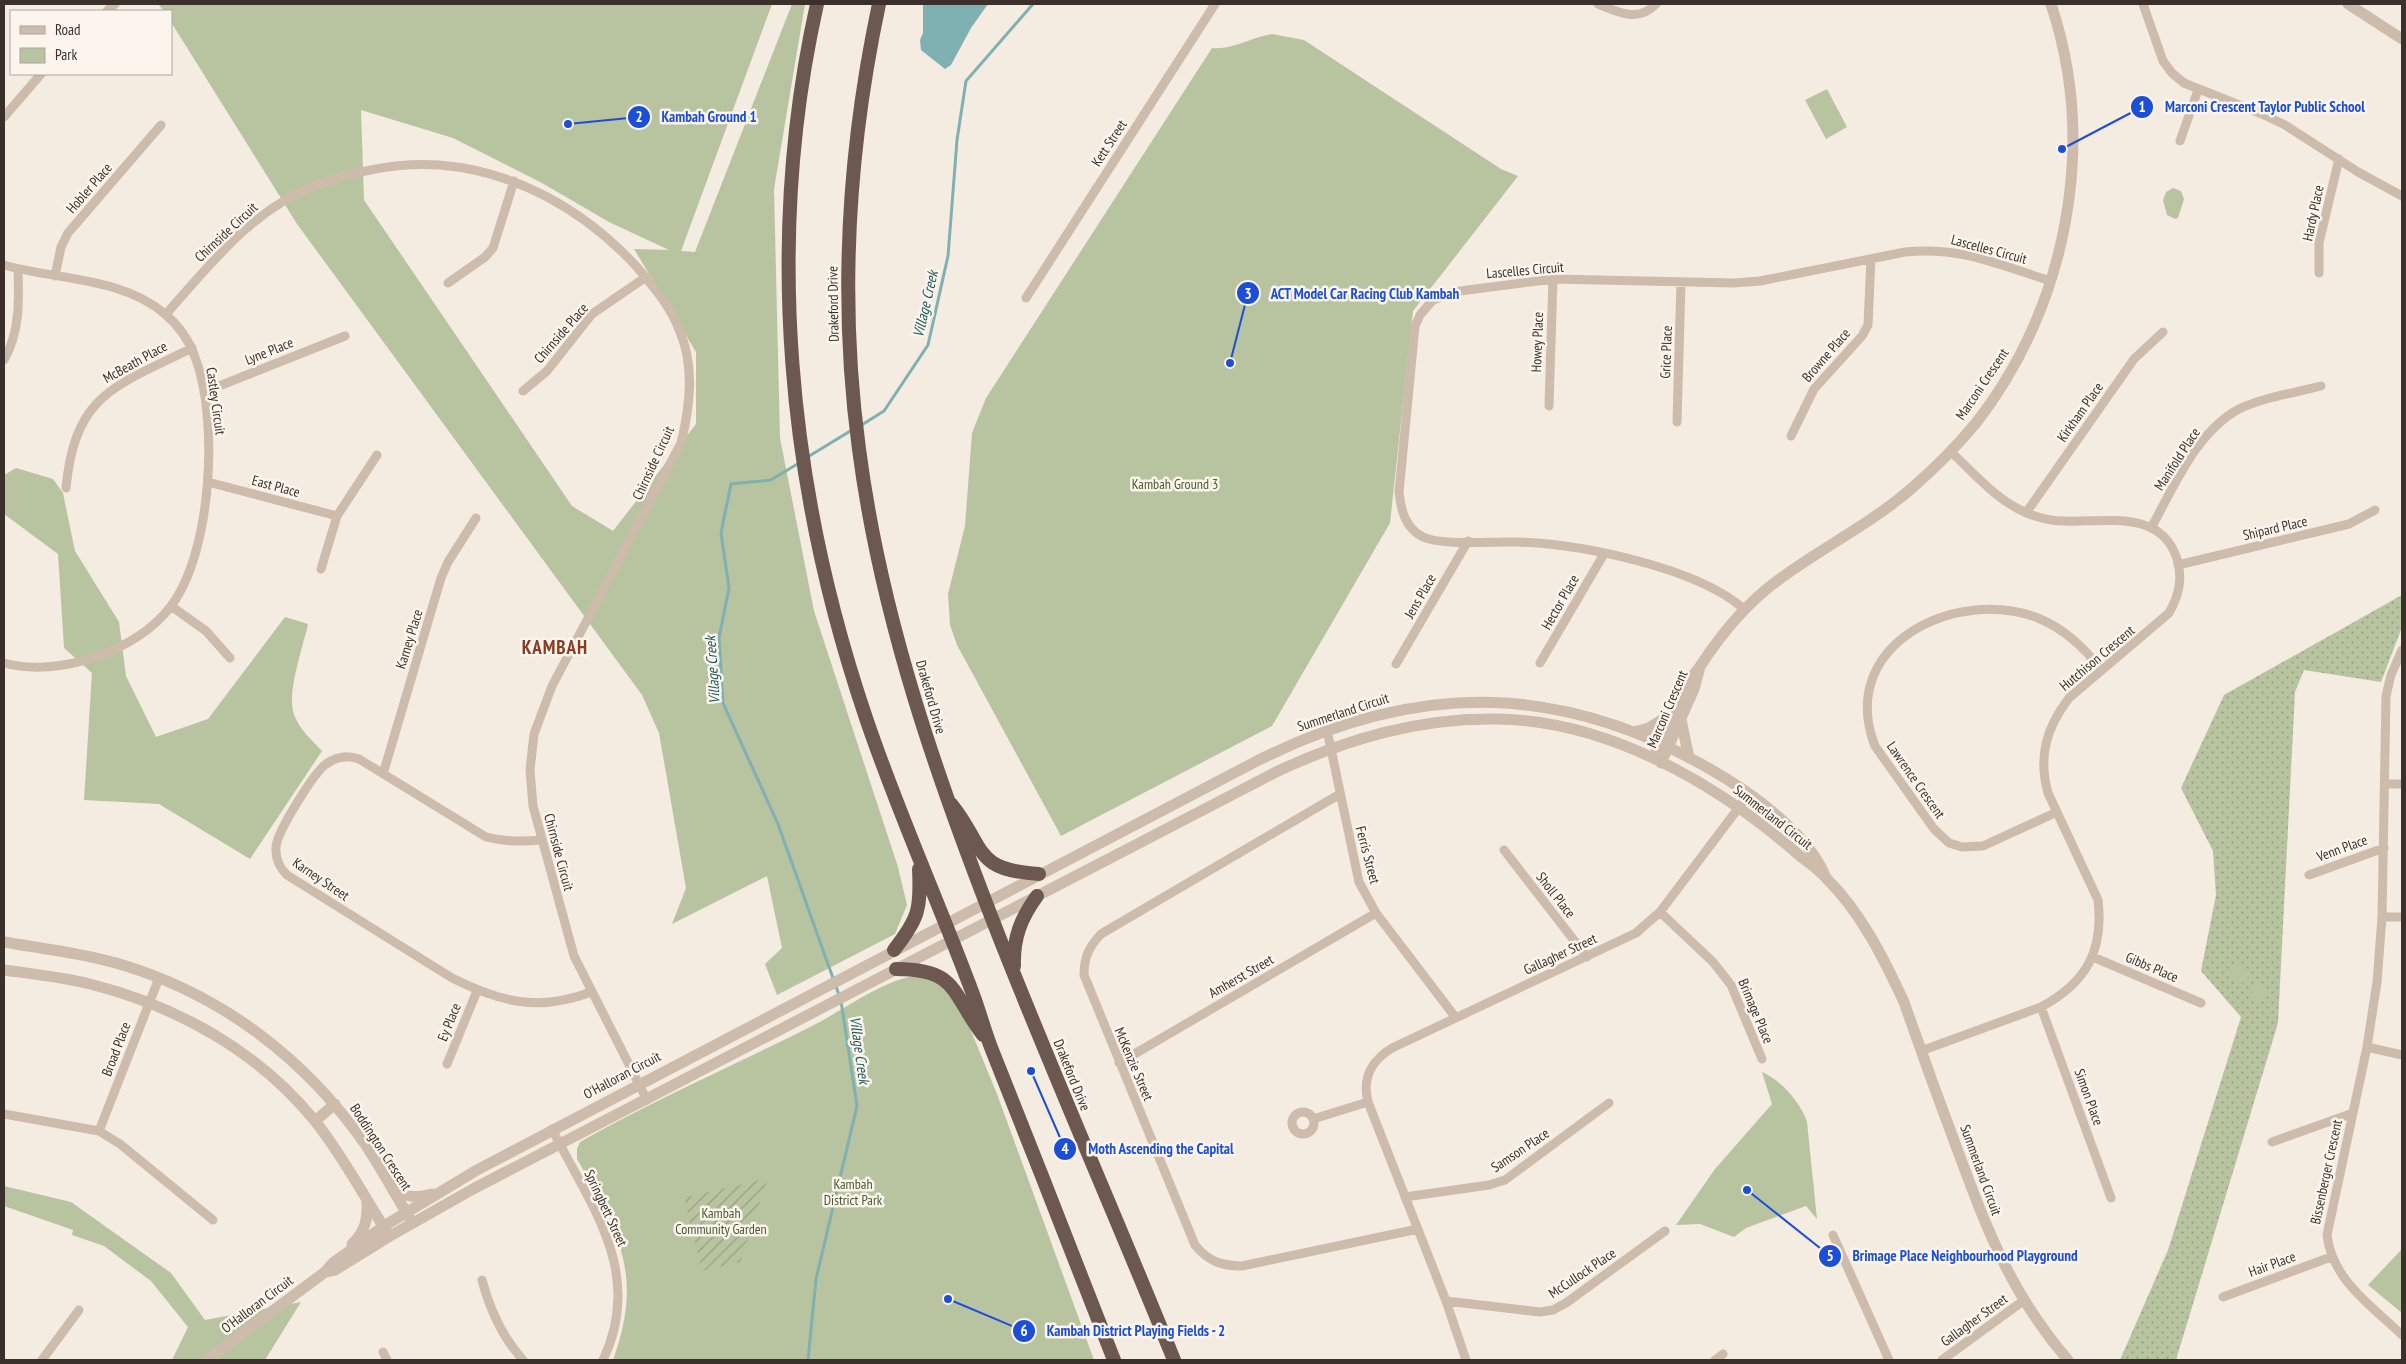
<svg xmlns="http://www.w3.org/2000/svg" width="2406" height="1364" viewBox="0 0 2406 1364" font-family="'PT Sans Narrow',sans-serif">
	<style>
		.grass { fill: url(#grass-dots) }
		.park { fill: #b8c4a0; fill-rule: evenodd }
		.garden { fill: url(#garden-furrows) }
		.water { fill: #7fb0b2 }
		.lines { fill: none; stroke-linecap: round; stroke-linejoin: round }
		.stream { stroke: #7fb0b2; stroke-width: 3 }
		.minor { stroke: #cdbbac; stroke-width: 9 }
		.tertiary { stroke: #cdbbac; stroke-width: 11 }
		.trunk { stroke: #6c584f; stroke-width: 14 }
		.labels { text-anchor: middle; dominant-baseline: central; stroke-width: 5; stroke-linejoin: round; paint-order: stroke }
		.street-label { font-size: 14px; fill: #3b302b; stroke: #fbf5ee }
		.park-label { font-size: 14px; fill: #4a5a2e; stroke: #fbf5ee }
		.water-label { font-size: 15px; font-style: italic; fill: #1f5a5e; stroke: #fbf5ee }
		.district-label { font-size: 19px; font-weight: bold; letter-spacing: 1px; fill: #8c3b22; stroke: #fbf5ee }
		.leader { fill: none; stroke: #1d4ed8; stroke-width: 2 }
		.callout-dot { fill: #1d4ed8; stroke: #fbf5ee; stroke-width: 2 }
		.mark-label { font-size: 15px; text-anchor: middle; font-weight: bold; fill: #fff }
		.callout-label { font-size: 15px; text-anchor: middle; font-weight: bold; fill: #1d4ed8; stroke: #fbf5ee; stroke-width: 5; stroke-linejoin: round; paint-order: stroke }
	</style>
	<defs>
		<pattern id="grass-dots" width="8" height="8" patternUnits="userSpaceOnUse" patternTransform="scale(1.25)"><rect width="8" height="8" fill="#b8c4a0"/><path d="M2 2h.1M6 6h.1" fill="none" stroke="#97a083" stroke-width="1.8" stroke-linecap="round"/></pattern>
		<pattern id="garden-furrows" width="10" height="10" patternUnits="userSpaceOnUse" patternTransform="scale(1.25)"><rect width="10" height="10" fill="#b8c4a0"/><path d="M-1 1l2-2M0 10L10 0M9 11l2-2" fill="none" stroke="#97a083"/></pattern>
	</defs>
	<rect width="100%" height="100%" fill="#f4ebe1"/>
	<!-- grass -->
	<path class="grass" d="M2402 595V627L2381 682 2304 670 2295 692 2278 1023 2176 1360H2120L2168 1250 2241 1017 2201 971 2216 895 2213 851 2181 788 2224 695Z"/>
	<!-- park -->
	<path class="park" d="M158 4H772L681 251 695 252 792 4H805L774 189 780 438 814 611 898 867 907 905 895 934 777 995 765 964 782 948 767 876 672 924 686 888 659 733 642 695 297 224 171 22V11H164ZM361 110 453 138 542 183 609 222 669 250 634 249 696 352V424L613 531 572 506 364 200Z
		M1272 34 1304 40 1501 169 1518 176 1413 311 1390 523 1272 726 1061 836 957 645 950 625 948 594 965 526 972 433 986 398 1212 48C1232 50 1252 37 1272 34Z
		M1827 89 1847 127 1826 139 1805 100Z
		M2173 188 2181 191 2184 199 2178 218 2175 219 2167 215 2163 200 2166 192Z
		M16 468 53 479 63 493 75 551 119 622 126 676 156 737 208 719 285 617 308 624C303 648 285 696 295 717 301 731 312 740 322 751L250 859 159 804 84 800 92 673 64 648 58 554 4 514V475Z
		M2231 974a9 9 0 1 1 18 0a9 9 0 1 1-18 0Z
		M918 975 944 985 967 1021 997 1094 1094 1360H613C644 1275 619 1233 577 1159V1149L580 1142C655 1099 735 1065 812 1026 846 1009 880 981 918 975Z
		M2258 983 2266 994 2264 1000 2258 1003 2250 999 2254 987Z
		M1762 1072C1781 1080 1801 1103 1807 1122L1817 1219 1806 1206 1746 1228 1734 1237 1700 1224 1676 1225 1715 1169 1772 1104Z
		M4 1186 71 1202 171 1273 205 1320 301 1302 265 1360H172L188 1327 151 1281 104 1246 72 1235 73 1230 4 1206Z
		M2402 1249V1313L2368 1285Z"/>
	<!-- garden -->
	<path class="garden" d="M768 1178 740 1262 702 1271 684 1198Z"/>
	<!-- water -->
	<path class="water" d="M923 4H988L971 28 951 65 945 69 921 50 920 40 923 33Z"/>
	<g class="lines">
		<!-- stream -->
		<path class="stream" d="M860 426 884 411 928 345 948 256 957 140 966 81 1033 4
			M806 458 852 430
			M799 463 771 480 731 484 721 533 729 588 719 638 723 703 778 824 839 995
			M808 1360 816 1279 857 1106 841 1001"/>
		<!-- minor -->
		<path class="minor" d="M1598 4C1618 12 1638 23 1656 4
			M2143 4 2163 61 2172 73 2184 83 2262 114 2285 125 2358 172 2402 196
			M107 11 115 4
			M4 117 41 74
			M2180 141 2198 90
			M4 265C56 280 122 277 165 314 178 325 189 340 195 357 219 419 212 552 171 606 138 651 58 678 4 663
			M2319 273V243L2339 159
			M55 276 61 247 68 233 161 125
			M448 283 485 257 493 248 514 181
			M1026 298 1215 4
			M166 314C209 266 253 208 317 185 356 171 397 162 439 165 516 171 584 210 636 266 653 286 671 307 680 332 695 367 690 407 681 443L552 686 534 734 530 770 533 806 574 956 647 1100
			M4 360C20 332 19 301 18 269
			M523 391 547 371 592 314 646 277
			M204 392 345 336
			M1549 406 1553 279
			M1677 422 1681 282
			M1791 436 1814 389 1862 336 1868 325 1871 259
			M208 482 337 516
			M66 488C75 393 116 386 192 348
			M2026 513 2134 359 2163 332
			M2151 528C2174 487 2196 432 2239 409 2264 397 2294 393 2321 386
			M2178 565 2349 524 2375 510
			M321 569 337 516 377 455
			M171 606 206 631 230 658
			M1744 609C1696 567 1581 544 1517 542 1493 541 1443 546 1423 537 1405 528 1401 510 1399 492L1415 326 1420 315 1432 301 1452 292 1553 279 1734 283 1760 281 1905 252C1961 246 1999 265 2051 281
			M2402 650 2391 675 2386 696 2382 917 2377 982 2367 1047 2327 1235C2332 1280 2372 1306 2402 1335
			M1540 663 1604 554
			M1396 664 1468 541
			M1327 730 1359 882 1376 913 1456 1018
			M383 774 441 578 448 562 476 518
			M2385 784H2402
			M1340 794 1101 934C1089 947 1084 957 1084 975L1195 1245C1208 1261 1221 1266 1242 1266L1418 1229
			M2057 812 1983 846 1962 847 1949 843 1934 829 1875 746C1836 646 1954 586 2038 618 2065 629 2084 648 2102 670
			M542 840C522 842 506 842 486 837L359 759C348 755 336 757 326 764 313 774 277 832 276 847 275 859 279 867 287 875L452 978C500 1002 539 1012 591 992
			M1504 850 1587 957
			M2309 875 2384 848
			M1660 912 1713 962 1731 985 1762 1059
			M2382 917H2402
			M2093 957 2201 1003
			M2041 1007 2111 1198
			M2367 1047 2402 1055
			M1921 1051 2041 1007C2086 983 2104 951 2098 900L2048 793C2038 757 2046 728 2069 698L2169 613C2179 595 2183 579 2177 559 2161 508 2104 523 2064 521 2052 521 2039 518 2027 513 1997 501 1974 473 1951 452
			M1119 1063 1376 913
			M447 1064 477 991
			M1292 1123a11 11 0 1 1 22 0a11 11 0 1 1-22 0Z
			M4 1114 99 1131 159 978
			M1313 1119 1368 1102
			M552 1129C590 1205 645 1272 603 1360
			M99 1131 120 1144 213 1220
			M2272 1142 2353 1113
			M1405 1197 1489 1185 1505 1180 1609 1103
			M1833 1235 1889 1360
			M482 1280C490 1310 502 1337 523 1360
			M2223 1297 2331 1257
			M1446 1301 1540 1312 1553 1310 1566 1303 1665 1231
			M383 1352 387 1360
			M42 1360 79 1310
			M1466 1360 1446 1301 1368 1102C1362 1078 1371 1061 1392 1048L1636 933 1660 912 1749 794
			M1715 1360 1723 1354
			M1942 1360 2023 1301"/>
		<!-- tertiary -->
		<path class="tertiary" d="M2348 4 2402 39
			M1681 720 1689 758
			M1634 732 1649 728 1670 715
			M1656 749C1665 728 1673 706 1684 687 1689 679 1696 673 1701 665 1722 633 1746 604 1777 581 1821 548 1871 524 1912 488 1935 468 1957 446 1976 423 2067 306 2098 145 2051 4
			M1661 763 1694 689 1699 671
			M4 942C45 949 87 954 126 966 225 997 306 1060 365 1144 381 1168 395 1194 410 1219
			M4 970C32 974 62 977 90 984 177 1006 258 1051 315 1121 343 1156 363 1195 387 1232
			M315 1121 335 1104
			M394 1184C403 1199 417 1198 432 1194
			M352 1244C365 1232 368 1219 367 1202
			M325 1272 335 1270 390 1236 473 1189 1278 771C1347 739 1418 718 1496 719 1608 720 1718 784 1800 856 1809 863 1819 870 1826 878 1861 912 1884 959 1904 1002 1921 1051 1938 1098 1956 1146 1986 1227 2010 1293 2068 1360
			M207 1360 325 1272 333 1263 384 1226 477 1170 1255 762C1419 679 1568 681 1725 778 1761 800 1811 838 1826 878"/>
		<!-- trunk -->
		<path class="trunk" d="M817 4C764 241 788 488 866 718 897 810 937 898 971 989 979 1009 984 1030 992 1050 1033 1153 1074 1257 1114 1360
			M879 4C848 150 839 301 859 449 881 619 938 781 1000 939 1056 1081 1117 1219 1174 1360
			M951 804C986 847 972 870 1039 874
			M894 950C919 918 921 909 919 869
			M1014 966C1013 938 1021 918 1037 896
			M896 969C958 969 951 993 983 1035"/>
	</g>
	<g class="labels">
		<!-- street labels -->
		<g class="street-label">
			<text transform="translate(1109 143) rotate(-57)">Kett Street</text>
			<text transform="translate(89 188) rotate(-49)">Hobler Place</text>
			<text transform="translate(2313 213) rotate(-78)">Hardy Place</text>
			<text transform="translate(226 232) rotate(-43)">Chirnside Circuit</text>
			<text transform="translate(1989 249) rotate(15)">Lascelles Circuit</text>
			<text transform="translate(1525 270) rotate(-5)">Lascelles Circuit</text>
			<text transform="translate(833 304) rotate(-91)">Drakeford Drive</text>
			<text transform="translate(561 333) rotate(-49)">Chirnside Place</text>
			<text transform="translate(1537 342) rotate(-88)">Howey Place</text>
			<text transform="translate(269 351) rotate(-22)">Lyne Place</text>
			<text transform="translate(1666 352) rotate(-88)">Grice Place</text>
			<text transform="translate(1826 355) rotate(-49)">Browne Place</text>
			<text transform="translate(135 362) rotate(-29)">McBeath Place</text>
			<text transform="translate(1982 384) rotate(-56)">Marconi Crescent</text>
			<text transform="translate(216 401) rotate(82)">Castley Circuit</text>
			<text transform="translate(2080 412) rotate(-55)">Kirkham Place</text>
			<text transform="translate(2177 459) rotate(-57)">Manifold Place</text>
			<text transform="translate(653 463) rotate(-65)">Chirnside Circuit</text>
			<text transform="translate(276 486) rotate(15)">East Place</text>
			<text transform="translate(2275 528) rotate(-13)">Shipard Place</text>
			<text transform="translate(1420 596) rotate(-60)">Jens Place</text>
			<text transform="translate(1560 602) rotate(-60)">Hector Place</text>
			<text transform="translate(409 639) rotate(-73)">Karney Place</text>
			<text transform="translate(2097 658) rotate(-40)">Hutchison Crescent</text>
			<text transform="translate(931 697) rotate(74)">Drakeford Drive</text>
			<text transform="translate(1667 709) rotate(-67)">Marconi Crescent</text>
			<text transform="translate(1343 712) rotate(-18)">Summerland Circuit</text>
			<text transform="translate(1916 780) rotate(55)">Lawrence Crescent</text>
			<text transform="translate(1773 817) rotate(38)">Summerland Circuit</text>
			<text transform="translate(2342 848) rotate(-20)">Venn Place</text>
			<text transform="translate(559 852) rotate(75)">Chirnside Circuit</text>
			<text transform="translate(1368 855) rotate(75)">Ferris Street</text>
			<text transform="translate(321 879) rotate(34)">Karney Street</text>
			<text transform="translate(1556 895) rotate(52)">Sholl Place</text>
			<text transform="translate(1560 954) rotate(-25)">Gallagher Street</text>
			<text transform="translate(2152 967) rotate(23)">Gibbs Place</text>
			<text transform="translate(1241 976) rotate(-30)">Amherst Street</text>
			<text transform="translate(1756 1011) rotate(67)">Brimage Place</text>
			<text transform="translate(449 1022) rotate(-68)">Ey Place</text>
			<text transform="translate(116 1049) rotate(-69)">Broad Place</text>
			<text transform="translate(1134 1064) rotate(67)">McKenzie Street</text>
			<text transform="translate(622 1075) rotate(-28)">O'Halloran Circuit</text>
			<text transform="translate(1072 1075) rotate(68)">Drakeford Drive</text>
			<text transform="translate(2089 1097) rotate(70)">Simon Place</text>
			<text transform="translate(381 1147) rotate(57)">Boddington Crescent</text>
			<text transform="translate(1520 1150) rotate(-34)">Samson Place</text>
			<text transform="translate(1981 1170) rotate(70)">Summerland Circuit</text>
			<text transform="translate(2326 1172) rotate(-78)">Bissenberger Crescent</text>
			<text transform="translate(606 1208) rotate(65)">Springbett Street</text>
			<text transform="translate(2272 1264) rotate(-20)">Hair Place</text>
			<text transform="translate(1582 1273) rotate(-34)">McCullock Place</text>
			<text transform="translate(257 1304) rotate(-37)">O'Halloran Circuit</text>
			<text transform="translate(1974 1320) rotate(-36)">Gallagher Street</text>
		</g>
		<!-- park labels -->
		<g class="park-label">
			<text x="1175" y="484">Kambah Ground 3</text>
			<text x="853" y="1184">Kambah<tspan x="853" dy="16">District Park</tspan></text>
			<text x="721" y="1213">Kambah<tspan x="721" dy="16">Community Garden</tspan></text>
		</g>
		<!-- water labels -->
		<g class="water-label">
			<text transform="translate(925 304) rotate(-77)">Village Creek</text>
			<text transform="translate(712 670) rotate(-94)">Village Creek</text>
			<text transform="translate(860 1050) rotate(82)">Village Creek</text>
		</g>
		<!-- district labels -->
		<g class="district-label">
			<text x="555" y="647">KAMBAH</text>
		</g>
	</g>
	<!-- callouts -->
	<path class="leader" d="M2062 149L2142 107M568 124L639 117M1230 363L1248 293M1031 1071L1065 1149M1747 1190L1830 1256M948 1299L1024 1331"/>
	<g class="callout-dot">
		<circle cx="2062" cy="149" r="5"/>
		<circle cx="568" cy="124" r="5"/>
		<circle cx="1230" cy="363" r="5"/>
		<circle cx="1031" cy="1071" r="5"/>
		<circle cx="1747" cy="1190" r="5"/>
		<circle cx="948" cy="1299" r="5"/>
		<circle cx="2142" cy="107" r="12"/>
		<circle cx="639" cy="117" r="12"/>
		<circle cx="1248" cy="293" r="12"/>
		<circle cx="1065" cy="1149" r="12"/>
		<circle cx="1830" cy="1256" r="12"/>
		<circle cx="1024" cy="1331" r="12"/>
	</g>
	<g class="mark-label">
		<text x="2142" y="112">1</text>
		<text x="639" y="122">2</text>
		<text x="1248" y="299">3</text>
		<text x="1065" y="1154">4</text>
		<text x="1830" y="1261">5</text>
		<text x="1024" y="1336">6</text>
	</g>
	<g class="callout-label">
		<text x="2265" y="112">Marconi Crescent Taylor Public School</text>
		<text x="709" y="122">Kambah Ground 1</text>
		<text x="1365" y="299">ACT Model Car Racing Club Kambah</text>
		<text x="1161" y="1154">Moth Ascending the Capital</text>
		<text x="1965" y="1261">Brimage Place Neighbourhood Playground</text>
		<text x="1136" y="1336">Kambah District Playing Fields - 2</text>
	</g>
	<!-- border -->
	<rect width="2406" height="1364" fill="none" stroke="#3b302b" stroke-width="10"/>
	<!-- legend -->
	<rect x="10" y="10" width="162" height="65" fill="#fbf5ee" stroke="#aea6a0"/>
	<rect x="20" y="26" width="25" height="8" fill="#cdbbac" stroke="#aea6a0"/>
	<text x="55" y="35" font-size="15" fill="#3b302b">Road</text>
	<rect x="20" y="48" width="25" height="15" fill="#b8c4a0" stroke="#aea6a0"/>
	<text x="55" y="60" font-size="15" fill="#3b302b">Park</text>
</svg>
